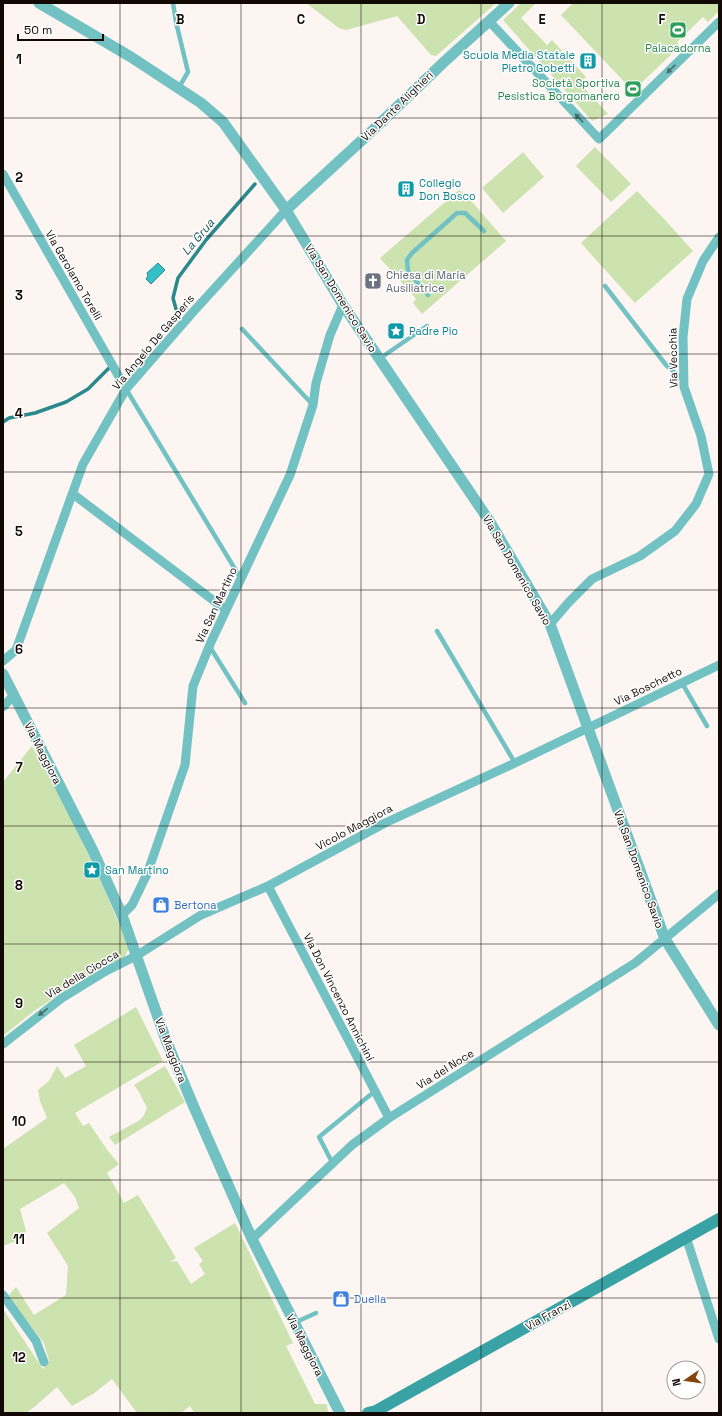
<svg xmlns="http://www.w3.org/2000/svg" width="722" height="1416" viewBox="0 0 722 1416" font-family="'Space Grotesk',sans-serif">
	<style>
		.green { fill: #cce2af }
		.water { fill: #34c0c7; stroke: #2a898c }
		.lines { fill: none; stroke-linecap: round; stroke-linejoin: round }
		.stream { stroke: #2a898c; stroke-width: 3.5 }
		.service { stroke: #72c2c3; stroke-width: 4.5 }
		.minor { stroke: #72c2c3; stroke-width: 9 }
		.tertiary { stroke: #72c2c3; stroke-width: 11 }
		.secondary { stroke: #38a2a4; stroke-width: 12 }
		.oneway { fill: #476f6d }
		.grid { fill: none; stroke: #130904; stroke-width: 1; stroke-opacity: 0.55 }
		.labels { text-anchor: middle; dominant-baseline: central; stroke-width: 3; stroke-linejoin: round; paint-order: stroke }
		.leisure-label { font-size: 11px; fill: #27864d; stroke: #fff }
		.culture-label { font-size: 11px; fill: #0d838f; stroke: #fff; text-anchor: start }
		.street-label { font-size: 11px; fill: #130904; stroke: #fff }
		.worship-label { font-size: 11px; fill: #5b616d; stroke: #fff; text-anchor: start }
		.shop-label { font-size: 11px; fill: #366cbe; stroke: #fff; text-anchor: start }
		.water-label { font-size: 12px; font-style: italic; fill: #1c5457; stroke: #fff }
		.grid-label { font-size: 13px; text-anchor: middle; font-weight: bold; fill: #130904; stroke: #fff; stroke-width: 3; stroke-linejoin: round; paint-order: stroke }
	</style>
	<rect width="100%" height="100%" fill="#fcf5f2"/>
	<!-- green -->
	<path class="green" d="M306 3H496L436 56 431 55 397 16 346 30 339 28Z
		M521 3H536L521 18 547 45 552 40 586 77 580 83 608 114 592 121 503 20Z
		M573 3H719V11L708 22 703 17 677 42 680 46 633 91 561 15Z
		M595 147 631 184 611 202 576 166Z
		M523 152 544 177 503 213 482 188Z
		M459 190 466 195 506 241 422 314 413 303 416 299 380 258Z
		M637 191 665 220 693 251 635 303 581 243Z
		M32 746C69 811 101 879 129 948L123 960 106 964 34 1011 3 1036V782Z
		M136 1007 163 1061 75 1113 83 1126 89 1123 108 1151 119 1164 107 1173 124 1203 138 1195 176 1258 170 1262 177 1261 191 1284 205 1274 199 1264 203 1261 194 1248 235 1223 293 1343 286 1346 315 1404H327L328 1413H194L190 1406 181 1413H137L112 1379 93 1394 72 1406 57 1387C51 1392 30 1412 25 1413 19 1414 10 1413 3 1413V1309L43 1369 49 1361 44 1343 8 1296 16 1287 34 1315 66 1295 68 1266 47 1233 79 1208 75 1197 64 1183 20 1209 26 1231 21 1239 3 1246V1149L47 1118 40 1101 38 1090 49 1081 57 1066 65 1078 86 1066 74 1045Z
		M165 1066 185 1102 115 1145 109 1137 140 1120 144 1115 147 1108 139 1092 134 1085Z"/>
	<!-- water -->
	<path class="water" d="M158 263 165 270 151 284 146 279 148 276 147 273Z"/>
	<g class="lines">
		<!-- stream -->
		<path class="stream" d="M176 309 173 298 178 278 206 240 255 184
			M3 422 9 418 35 413 66 402 88 389 109 368"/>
		<!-- service -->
		<path class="service" d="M173 3 176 22 188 72 178 89
			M605 286 666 365 683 380
			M428 295 408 271 407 260 412 253 457 213H465L484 231
			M242 329 312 404
			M379 359 427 326
			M126 389 241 579
			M437 631 515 763
			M210 647 245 703
			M682 683 707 726
			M333 1164 319 1137 375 1091
			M294 1323 316 1313"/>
		<!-- minor -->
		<path class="minor" d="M489 21 599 139 719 22
			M3 174 126 389
			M73 494 226 610
			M550 624 569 602 592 579 640 556 675 531 696 504 709 474 701 436 684 387 683 337 687 299 703 261 719 237
			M3 661 16 650 83 464 126 389 193 312 286 210
			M3 707 14 695
			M268 886 389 1118
			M122 915 132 905 147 874 185 765 193 686 211 642 290 475 313 405 316 383 330 335 343 305
			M3 1044 62 998 106 971 136 956 201 915 268 886 385 823 515 763 719 665
			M686 1237 719 1339
			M252 1239 352 1145 389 1118 635 963 719 894
			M3 1295 36 1341 44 1362"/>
		<!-- tertiary -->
		<path class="tertiary" d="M39 3 131 57 201 103 223 122 286 210 343 305 490 522 550 624 665 939 719 1025
			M286 210 373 130 444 62 509 3
			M3 674 93 851 122 915 166 1040 193 1105 252 1239 340 1413"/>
		<!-- secondary -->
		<path class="secondary" d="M368 1413 376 1411 719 1219"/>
	</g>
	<!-- one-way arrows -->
	<defs><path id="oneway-solid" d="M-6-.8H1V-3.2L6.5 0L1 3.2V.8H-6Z"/></defs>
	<g class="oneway">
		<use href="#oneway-solid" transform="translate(671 69) rotate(136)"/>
		<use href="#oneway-solid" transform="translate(579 118) rotate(-133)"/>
		<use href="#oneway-solid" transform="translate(43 1012) rotate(142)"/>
	</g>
	<!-- grid -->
	<path class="grid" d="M120 3V1413M241 3V1413M361 3V1413M481 3V1413M602 3V1413M3 118H719M3 236H719M3 354H719M3 472H719M3 590H719M3 708H719M3 826H719M3 944H719M3 1062H719M3 1180H719M3 1298H719"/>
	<!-- icons -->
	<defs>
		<g id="stadium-square" transform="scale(0.9)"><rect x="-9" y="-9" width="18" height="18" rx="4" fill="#2e9e5b" stroke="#fff"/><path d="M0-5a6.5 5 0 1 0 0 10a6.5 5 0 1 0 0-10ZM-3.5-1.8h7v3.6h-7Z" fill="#fff"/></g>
		<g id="building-square" transform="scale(0.9)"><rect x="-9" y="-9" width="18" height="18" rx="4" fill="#0f9aa8" stroke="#fff"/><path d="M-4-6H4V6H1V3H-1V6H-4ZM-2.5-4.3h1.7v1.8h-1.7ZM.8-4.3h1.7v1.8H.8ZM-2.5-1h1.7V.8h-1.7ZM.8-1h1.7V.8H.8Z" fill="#fff"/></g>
		<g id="church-square" transform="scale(0.9)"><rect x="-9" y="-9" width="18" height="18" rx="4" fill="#6b7280" stroke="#fff"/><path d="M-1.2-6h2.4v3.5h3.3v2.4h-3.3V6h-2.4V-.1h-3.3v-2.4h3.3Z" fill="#fff"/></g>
		<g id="sight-square" transform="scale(0.9)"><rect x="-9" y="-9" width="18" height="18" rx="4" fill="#0f9aa8" stroke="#fff"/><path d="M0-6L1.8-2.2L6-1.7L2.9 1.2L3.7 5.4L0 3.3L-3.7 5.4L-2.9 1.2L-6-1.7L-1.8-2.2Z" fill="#fff"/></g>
		<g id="shop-square" transform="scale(0.9)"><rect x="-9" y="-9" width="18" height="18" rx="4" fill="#3f7fe0" stroke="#fff"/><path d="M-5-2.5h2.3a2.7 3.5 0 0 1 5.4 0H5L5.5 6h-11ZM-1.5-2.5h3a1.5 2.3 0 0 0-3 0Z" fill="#fff"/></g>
	</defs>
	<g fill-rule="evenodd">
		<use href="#stadium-square" x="678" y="30"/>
		<use href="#building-square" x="588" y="61"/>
		<use href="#stadium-square" x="633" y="89"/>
		<use href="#building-square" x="406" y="189"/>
		<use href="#church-square" x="373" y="281"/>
		<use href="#sight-square" x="396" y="331"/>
		<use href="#sight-square" x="92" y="870"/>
		<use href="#shop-square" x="161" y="905"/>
		<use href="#shop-square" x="341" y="1299"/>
	</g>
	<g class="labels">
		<!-- leisure labels -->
		<g class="leisure-label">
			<text x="678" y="48">Palacadorna</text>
			<text x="620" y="83" text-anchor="end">Società Sportiva<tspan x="620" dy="13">Pesistica Borgomanero</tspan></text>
		</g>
		<!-- culture labels -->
		<g class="culture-label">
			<text x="575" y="55" text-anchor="end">Scuola Media Statale<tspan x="575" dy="13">Pietro Gobetti</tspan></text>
			<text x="419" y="183">Collegio<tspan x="419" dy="13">Don Bosco</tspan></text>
			<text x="409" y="331">Padre Pio</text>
			<text x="105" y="870">San Martino</text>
		</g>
		<!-- street labels -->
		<g class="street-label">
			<text transform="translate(397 106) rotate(-44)">Via Dante Alighieri</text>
			<text transform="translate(74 275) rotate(60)">Via Gerolamo Torelli</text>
			<text transform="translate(341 298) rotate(58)">Via San Domenico Savio</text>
			<text transform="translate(153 342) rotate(-50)">Via Angelo De Gasperis</text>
			<text transform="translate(673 358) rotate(-91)">Via Vecchia</text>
			<text transform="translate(517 570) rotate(60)">Via San Domenico Savio</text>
			<text transform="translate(216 605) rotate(-65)">Via San Martino</text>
			<text transform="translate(648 686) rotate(-26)">Via Boschetto</text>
			<text transform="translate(43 753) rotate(63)">Via Maggiora</text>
			<text transform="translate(354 827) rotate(-28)">Vicolo Maggiora</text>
			<text transform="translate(639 869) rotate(70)">Via San Domenico Savio</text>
			<text transform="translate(82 974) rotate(-31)">Via della Ciocca</text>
			<text transform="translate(339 997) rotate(63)">Via Don Vincenzo Annichini</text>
			<text transform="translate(171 1050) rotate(69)">Via Maggiora</text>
			<text transform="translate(445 1069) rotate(-32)">Via del Noce</text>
			<text transform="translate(548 1315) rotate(-29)">Via Franzi</text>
			<text transform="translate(305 1345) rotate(63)">Via Maggiora</text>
		</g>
		<!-- worship labels -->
		<g class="worship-label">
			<text x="386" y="275">Chiesa di Maria<tspan x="386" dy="13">Ausiliatrice</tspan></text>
		</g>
		<!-- shop labels -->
		<g class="shop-label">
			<text x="174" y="905">Bertona</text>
			<text x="354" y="1299">Duella</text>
		</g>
		<!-- water labels -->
		<g class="water-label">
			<text transform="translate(198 237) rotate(-50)">La Grua</text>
		</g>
	</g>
	<g class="grid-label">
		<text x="180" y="24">B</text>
		<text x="301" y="24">C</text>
		<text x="421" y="24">D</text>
		<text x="542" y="24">E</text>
		<text x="662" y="24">F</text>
		<text x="19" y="64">1</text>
		<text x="19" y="182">2</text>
		<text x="19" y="300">3</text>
		<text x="19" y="418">4</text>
		<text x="19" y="536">5</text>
		<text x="19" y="654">6</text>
		<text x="19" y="772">7</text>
		<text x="19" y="890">8</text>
		<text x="19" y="1008">9</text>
		<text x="19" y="1126">10</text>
		<text x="19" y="1244">11</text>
		<text x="19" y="1362">12</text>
	</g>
	<!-- border -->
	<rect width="722" height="1416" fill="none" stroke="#130904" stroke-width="8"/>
	<!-- north arrow -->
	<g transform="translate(686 1380) rotate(257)"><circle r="19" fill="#ffffff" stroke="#a19d9b"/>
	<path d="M0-3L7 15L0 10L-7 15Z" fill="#84440c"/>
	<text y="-6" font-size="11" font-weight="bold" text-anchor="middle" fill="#130904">N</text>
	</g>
	<!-- scale -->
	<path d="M18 34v6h85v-6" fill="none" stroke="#130904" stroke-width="2"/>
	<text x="24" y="34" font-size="12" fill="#130904" stroke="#ffffff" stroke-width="3" paint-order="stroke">50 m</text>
</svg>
